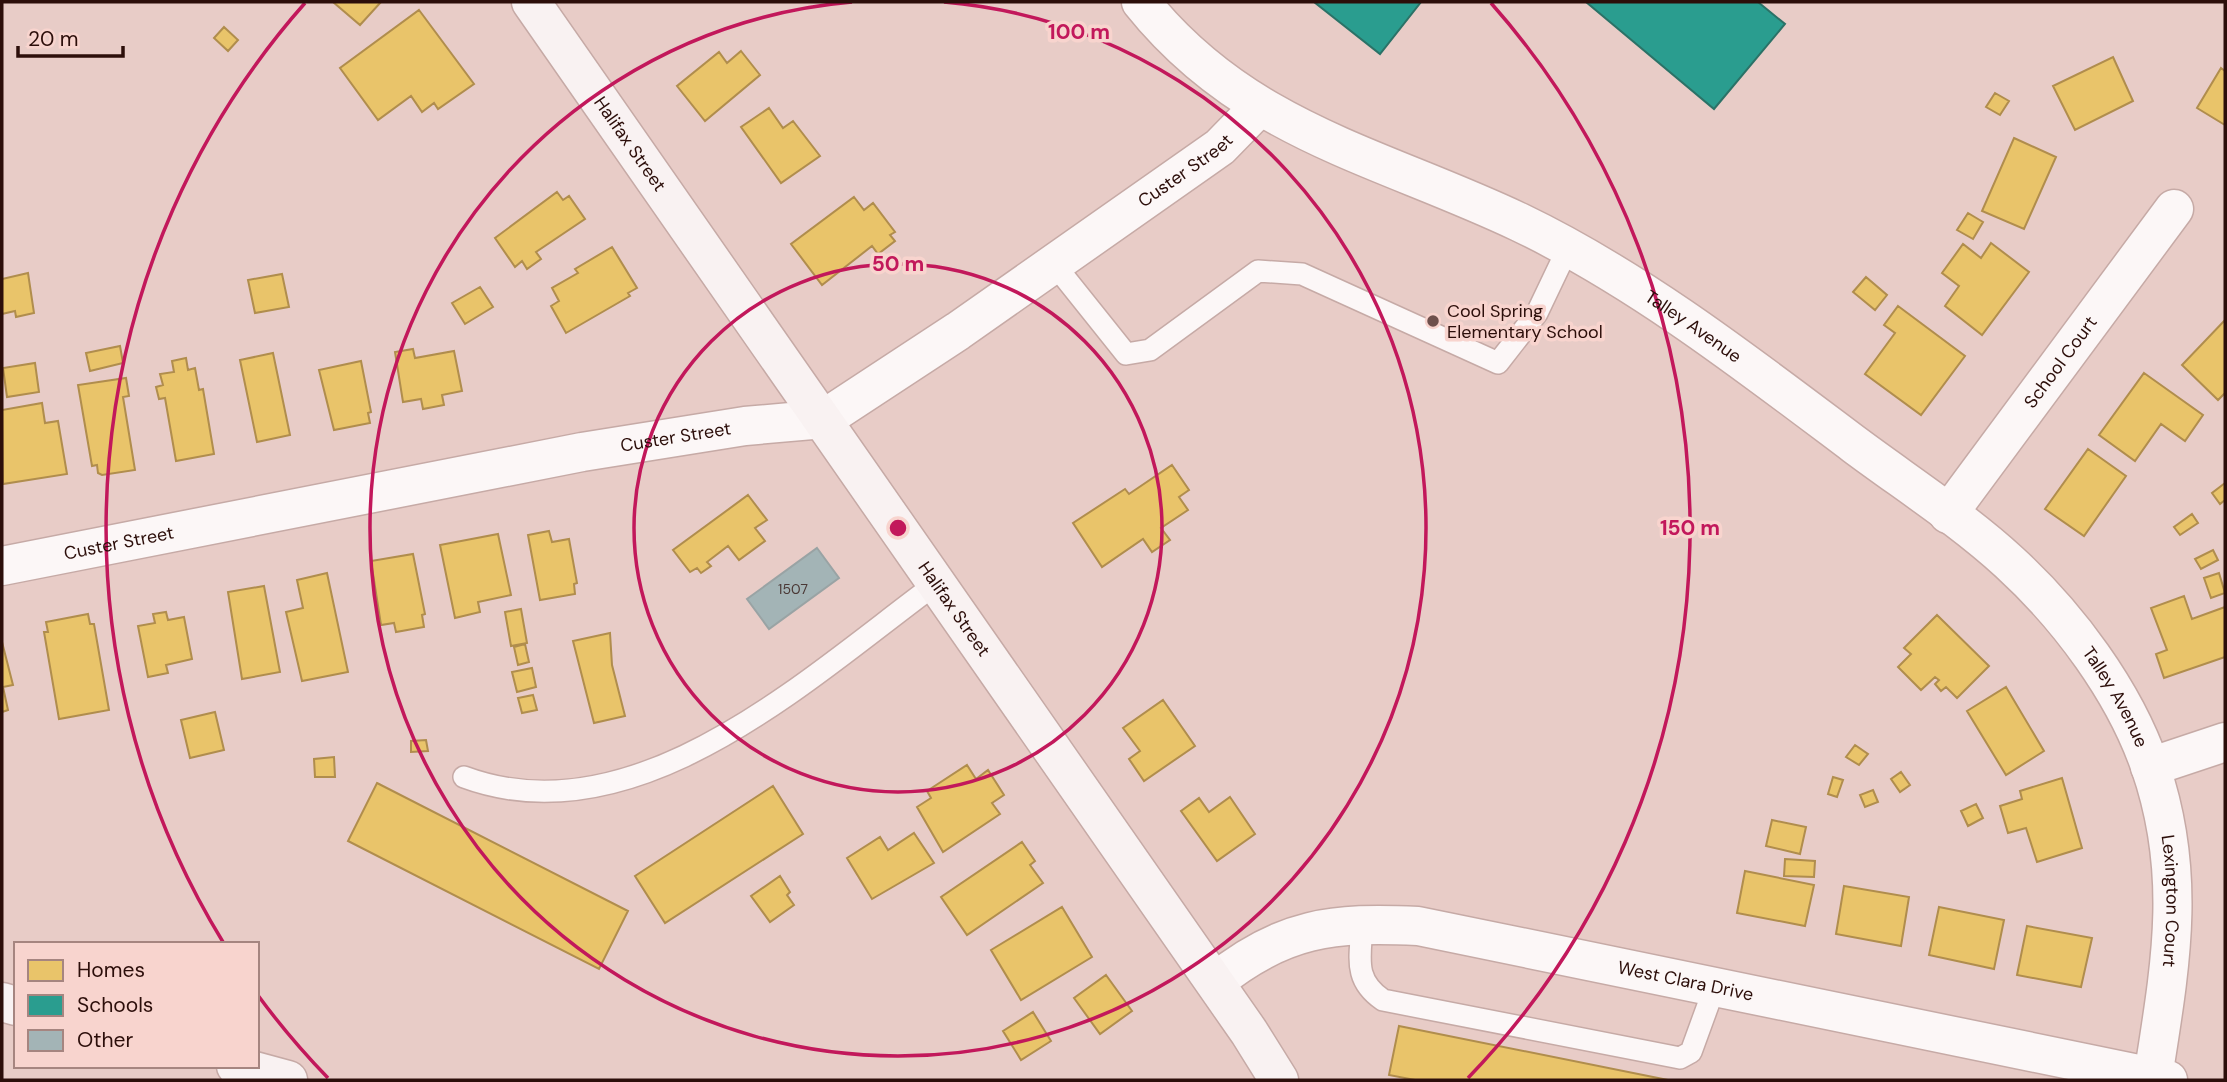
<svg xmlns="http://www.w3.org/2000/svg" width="2227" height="1082" viewBox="0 0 2227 1082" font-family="'DM Sans',sans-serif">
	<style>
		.homes { fill: #e9c46a; stroke: #b08d4d; stroke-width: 2 }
		.schools { fill: #2a9d8f; stroke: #2b7267; stroke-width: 2 }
		.building { fill: #a3b4b6; stroke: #99a3a4; stroke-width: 2 }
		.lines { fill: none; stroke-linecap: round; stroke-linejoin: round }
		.lane-casing { stroke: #c6aaa6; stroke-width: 24 }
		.street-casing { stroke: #c6aaa6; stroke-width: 41 }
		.secondary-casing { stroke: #c6aaa6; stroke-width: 41 }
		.lane { stroke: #fcf7f7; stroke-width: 21 }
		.street { stroke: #fcf7f7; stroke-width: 38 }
		.secondary { stroke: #f9f2f2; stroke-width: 38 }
		.ring { fill: none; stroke: #c2185b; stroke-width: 3.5 }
		.poi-dot { fill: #6e504c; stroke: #f8d4ce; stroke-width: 2.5 }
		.labels { text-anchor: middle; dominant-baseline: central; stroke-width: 7; stroke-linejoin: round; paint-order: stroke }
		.number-label { font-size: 14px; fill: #4a3835 }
		.street-label { font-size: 18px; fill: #2c0e0a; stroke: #f8d4ce }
		.poi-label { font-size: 18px; fill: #2c0e0a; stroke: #f8d4ce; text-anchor: start }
		.centre { fill: #c2185b; stroke: #f8d4ce; stroke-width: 3.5 }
		.ring-label { font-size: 21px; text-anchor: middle; font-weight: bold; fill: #c2185b; stroke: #f8d4ce; stroke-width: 7; stroke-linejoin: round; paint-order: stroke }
	</style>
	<rect width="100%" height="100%" fill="#e8ccc7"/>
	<!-- homes -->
	<path class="homes" d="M333 2H381L360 25Z
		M419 10 474 84 438 109 434 103 422 112 411 96 378 120 340 68Z
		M224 27 238 40 228 51 214 38Z
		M741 51 760 75 705 121 677 86 719 52 727 63Z
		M2113 57 2133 101 2075 130 2053 86Z
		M2221 68 2225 71V125L2197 108Z
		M1995 93 2009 101 2000 115 1986 107Z
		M769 108 783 128 793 121 820 156 781 183 741 127Z
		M2014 138 2056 157 2024 229 1982 211Z
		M557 192 563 200 569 196 585 219 536 252 541 259 527 269 522 261 515 267 495 238Z
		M854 197 864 210 873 203 895 232 890 235 895 241 878 254 872 246 822 285 791 244Z
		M1968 213 1983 222 1973 239 1957 230Z
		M1991 243 2029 272 1982 335 1945 306 1959 286 1942 273 1963 244 1981 258Z
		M612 247 637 288 628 293 630 296 566 333 551 306 559 301 552 288 578 273 575 269Z
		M28 273 34 313 16 317 15 311 2 314V279Z
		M282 274 289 307 255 313 248 280Z
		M1866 277 1887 295 1875 310 1853 292Z
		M480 287 493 307 465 324 452 303Z
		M1898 306 1965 356 1921 415 1865 374 1895 333 1884 325Z
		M2225 320V393L2218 400 2182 365Z
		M120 346 123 363 90 371 86 353Z
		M413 349 415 358 454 351 462 391 442 395 444 405 423 409 421 399 403 402 395 352Z
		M273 353 290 435 257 442 240 360Z
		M186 358 188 370 195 368 199 390 203 389 214 454 176 461 165 398 159 399 156 387 163 385 160 374 174 372 172 361Z
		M361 361 371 412 368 413 370 423 334 430 319 370Z
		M35 363 39 392 7 397 3 368Z
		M2144 373 2203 415 2185 441 2161 424 2135 461 2099 435Z
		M126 378 129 396 123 397 135 470 102 475 98 473 97 465 92 466 78 385Z
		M42 403 45 423 58 421 67 474 3 484 2 410Z
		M2088 449 2126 476 2084 536 2045 509Z
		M1172 465 1189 490 1179 497 1188 510 1161 528 1170 540 1152 552 1143 539 1102 567 1073 523 1125 489 1129 494Z
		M2225 483V500L2220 504 2212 493Z
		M748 495 767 520 755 528 765 541 739 560 728 546 707 562 711 566 701 573 697 568 690 572 673 550Z
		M2192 514 2198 523 2180 535 2174 527Z
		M549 531 552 542 569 539 577 583 574 584 575 594 540 600 528 535Z
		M498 534 511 595 478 602 480 612 455 618 440 545Z
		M2213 550 2218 560 2201 569 2195 559Z
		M413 554 425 614 422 615 424 627 396 632 394 623 381 625 371 561Z
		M327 573 348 672 302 681 286 612 303 608 297 580Z
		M2219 573 2225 593 2211 598 2204 578Z
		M264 586 280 672 242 679 228 592Z
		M2184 596 2192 619 2225 607V657L2164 678 2156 654 2167 650 2151 608Z
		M521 609 527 643 511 646 505 612Z
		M166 612 168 620 184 617 192 659 166 665 168 673 148 677 138 626 155 623 153 614Z
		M88 614 90 624H94L109 710 59 719 44 632H48L46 622Z
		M1937 615 1989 666 1957 698 1946 687 1941 691 1935 684 1939 680 1935 677 1921 690 1898 667 1911 654 1904 648Z
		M610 633 612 665 625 716 594 723 573 641Z
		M2 642 13 685 3 687 8 710 2 712Z
		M525 644 529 662 518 665 514 647Z
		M532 668 536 687 517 692 512 672Z
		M2006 687 2044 751 2006 775 1967 711Z
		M533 695 537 710 522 713 518 698Z
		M1163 700 1195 746 1144 781 1129 759 1140 751 1123 728Z
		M215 712 224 750 190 758 181 720Z
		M426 740 428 751 411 752V741Z
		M1855 745 1868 754 1859 765 1846 757Z
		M334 757 335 777H315L314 759Z
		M967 765 976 779 988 770 1004 795 992 803 1000 814 943 852 917 807 931 798 927 791Z
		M1901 772 1910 785 1900 792 1891 779Z
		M1833 777 1843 780 1837 797 1828 794Z
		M2062 778 2082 848 2037 862 2026 828 2008 833 2000 806 2022 799 2020 791Z
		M377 783 628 911 599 969 348 841Z
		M773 786 803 834 665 923 635 876Z
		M1873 790 1878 802 1865 807 1860 795Z
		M1230 797 1255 834 1217 861 1181 811 1199 798 1209 812Z
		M1976 804 1983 818 1968 826 1961 811Z
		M1772 820 1806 827 1800 854 1766 846Z
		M914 833 934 863 872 899 847 858 880 837 888 850Z
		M1022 842 1035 861 1030 865 1043 883 967 935 941 897Z
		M1785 859 1815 861 1814 877 1784 876Z
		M1745 871 1814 885 1805 926 1737 913Z
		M780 876 790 892 787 895 794 905 770 922 751 896Z
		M1844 886 1909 897 1901 946 1836 934Z
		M1062 907 1092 957 1021 1000 991 950Z
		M1939 907 2004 920 1994 969 1929 955Z
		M2027 926 2092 938 2081 987 2017 975Z
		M1106 975 1132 1011 1100 1034 1074 998Z
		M1033 1012 1051 1041 1021 1060 1003 1031Z
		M1399 1026 1668 1080H1415L1389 1075Z"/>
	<!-- schools -->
	<path class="schools" d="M1314 2H1421L1380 54Z
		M1586 2H1758L1785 24 1714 109Z"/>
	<!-- building -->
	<path class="building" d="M817 548 839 578 769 629 747 599Z"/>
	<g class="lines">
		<!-- lane casing -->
		<g class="lane-casing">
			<path id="lane" d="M1054 264 1126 354 1150 350 1258 271 1302 274 1498 363 1537 313 1568 248
				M464 777C636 841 809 677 937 583
				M1362 923C1361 956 1352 979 1383 1000L1680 1058 1691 1052 1715 986"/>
		</g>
		<!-- street casing -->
		<g class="street-casing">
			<g id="street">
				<path id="s1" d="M1141 2C1244 131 1380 156 1519 222 1638 279 1750 366 1855 445 1906 483 1962 519 2009 562 2068 616 2124 691 2150 766 2188 875 2170 968 2153 1077"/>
				<path id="s2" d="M1948 514 2174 209"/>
				<path id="s3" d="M2 566 582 452 745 426 824 419 958 331 1220 147 1259 107"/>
				<path d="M2150 767 2225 742"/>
				<path id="s4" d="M1215 982C1283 927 1333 922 1418 926L2168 1080"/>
			</g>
		</g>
		<!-- secondary casing -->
		<g class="secondary-casing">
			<g id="secondary">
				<path id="s5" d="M531 2 1249 1032 1279 1080"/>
				<path d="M2 1002 16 1006"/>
				<path d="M236 1066 288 1080"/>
			</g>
		</g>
		<!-- lane -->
		<use href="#lane" class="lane"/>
		<!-- street -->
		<use href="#street" class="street"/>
		<!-- secondary -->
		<use href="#secondary" class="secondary"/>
	</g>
	<!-- distance rings -->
	<g class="ring">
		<circle cx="898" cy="528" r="264"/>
		<path d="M944 2A528 528 0 1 1 852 2"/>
		<path d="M328 1078A792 792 0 0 1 257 994M223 942A792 792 0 0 1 305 3M1491 3A792 792 0 0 1 1468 1078"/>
	</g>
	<!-- markers -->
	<circle class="poi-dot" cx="1433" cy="321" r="7"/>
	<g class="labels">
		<!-- number labels -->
		<g class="number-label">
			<text x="793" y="589">1507</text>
		</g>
		<!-- street labels -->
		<g class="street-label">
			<text stroke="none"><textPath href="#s5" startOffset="173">Halifax Street</textPath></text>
			<text stroke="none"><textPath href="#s3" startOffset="1274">Custer Street</textPath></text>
			<text stroke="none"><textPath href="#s1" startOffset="646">Talley Avenue</textPath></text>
			<text stroke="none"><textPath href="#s2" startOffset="189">School Court</textPath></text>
			<text stroke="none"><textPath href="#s3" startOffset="686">Custer Street</textPath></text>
			<text stroke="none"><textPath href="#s3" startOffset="119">Custer Street</textPath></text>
			<text stroke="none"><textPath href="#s5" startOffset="740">Halifax Street</textPath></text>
			<text stroke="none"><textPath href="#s1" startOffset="1213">Talley Avenue</textPath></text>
			<text stroke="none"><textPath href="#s1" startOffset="1428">Lexington Court</textPath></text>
			<text stroke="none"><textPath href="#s4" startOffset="490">West Clara Drive</textPath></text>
		</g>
		<!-- poi labels -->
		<g class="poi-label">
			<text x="1447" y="311">Cool Spring<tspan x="1447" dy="21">Elementary School</tspan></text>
		</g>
	</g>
	<circle cx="898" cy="528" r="10" class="centre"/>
	<g class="ring-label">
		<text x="1079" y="39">100 m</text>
		<text x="898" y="271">50 m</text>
		<text x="1690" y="535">150 m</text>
	</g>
	<!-- border -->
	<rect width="2227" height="1082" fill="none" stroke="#2c0e0a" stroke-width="7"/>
	<!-- legend -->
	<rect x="14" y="942" width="245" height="126" fill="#f8d4ce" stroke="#a68580" stroke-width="2"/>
	<rect x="28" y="960" width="35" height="21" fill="#e9c46a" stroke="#a68580" stroke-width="2"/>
	<text x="77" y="977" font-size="21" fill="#2c0e0a">Homes</text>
	<rect x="28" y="995" width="35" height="21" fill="#2a9d8f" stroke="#a68580" stroke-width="2"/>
	<text x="77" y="1012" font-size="21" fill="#2c0e0a">Schools</text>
	<rect x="28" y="1030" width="35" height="21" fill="#a3b4b6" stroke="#a68580" stroke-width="2"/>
	<text x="77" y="1047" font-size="21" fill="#2c0e0a">Other</text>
	<!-- scale -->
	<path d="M18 46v10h105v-10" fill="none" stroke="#2c0e0a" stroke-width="3.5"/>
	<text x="28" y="46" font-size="21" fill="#2c0e0a" stroke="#f8d4ce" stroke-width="5" paint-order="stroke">20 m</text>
</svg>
